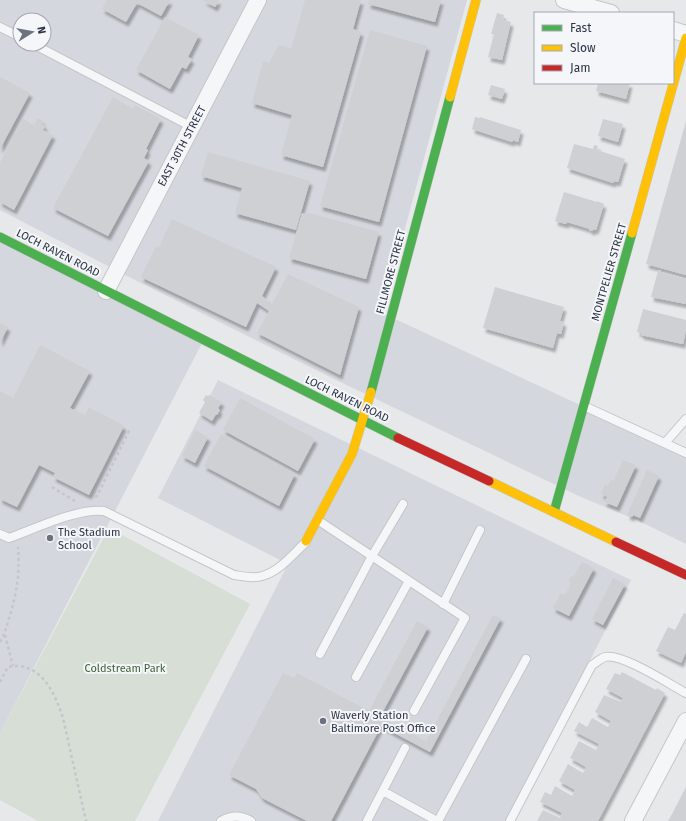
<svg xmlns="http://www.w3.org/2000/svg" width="686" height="821" viewBox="0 0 686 821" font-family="'Fira Sans',sans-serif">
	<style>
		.built { fill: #d4d7dd; fill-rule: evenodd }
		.green { fill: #d6ded6 }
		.building { fill: #ced0d3; filter: url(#shadow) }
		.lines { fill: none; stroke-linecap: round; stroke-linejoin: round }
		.lane-casing { stroke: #c4c6c8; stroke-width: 10 }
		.street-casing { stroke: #c4c6c8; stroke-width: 18 }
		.fast-casing { stroke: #c4c6c8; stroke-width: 10 }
		.slow-casing { stroke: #c4c6c8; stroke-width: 10 }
		.jam-casing { stroke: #c4c6c8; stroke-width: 10 }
		.path { stroke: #c5c6ca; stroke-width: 2.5; stroke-dasharray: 3 3; stroke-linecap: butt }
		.lane { stroke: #f5f6f7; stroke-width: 8 }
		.street { stroke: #f5f6f7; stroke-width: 16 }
		.fast { stroke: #4caf50; stroke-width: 9 }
		.slow { stroke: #ffc107; stroke-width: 9 }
		.jam { stroke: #c62828; stroke-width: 9 }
		.poi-dot { fill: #6c737f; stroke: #f4f6f9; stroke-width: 1.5 }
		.labels { text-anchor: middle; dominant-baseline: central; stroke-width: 4; stroke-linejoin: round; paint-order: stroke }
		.street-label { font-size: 11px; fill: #2b3445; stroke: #f4f6f9 }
		.poi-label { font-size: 11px; fill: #2b3445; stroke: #f4f6f9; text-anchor: start }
		.park-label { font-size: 11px; fill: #3f6138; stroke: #f4f6f9 }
	</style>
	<defs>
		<filter id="shadow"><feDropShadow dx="2.5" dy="4.5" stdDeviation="1" flood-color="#0004"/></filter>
	</defs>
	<rect width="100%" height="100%" fill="#e6e8ea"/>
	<!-- built -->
	<path class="built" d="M0 0H467L382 313 686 454V544L639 521 581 497 334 379 129 277 0 210ZM20 20H44V44H20Z
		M0 239 202 343 0 733Z
		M218 380 631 580 508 821H158L288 564 158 498Z"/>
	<!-- green -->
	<path class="green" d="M109 528 250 604 135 821H38L0 800V733Z"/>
	<!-- building -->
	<path class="building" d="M107 0H170L161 16 137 3 126 22 102 9Z
		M203 0H219L215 7Z
		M305 0H361L353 29 361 32 323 167 281 155 292 115 252 103 263 61 269 63 279 45 291 49Z
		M369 0H441L435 22 368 4Z
		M497 13 504 15 503 20 511 22 502 60 488 57 494 34H491Z
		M165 17 199 35 188 57 192 59 186 69 182 67 170 89 136 70Z
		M370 30 427 46 379 222 320 206Z
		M0 77 30 93 0 149Z
		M595 83H630L626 99 596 91 598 84Z
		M491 85 505 89 502 99 488 95Z
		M113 97 133 109 135 105 161 119 146 149 148 150 144 158 149 161 108 236 53 208Z
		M475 117 480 118V117L521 130 518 142 513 140 512 142 472 129Z
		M38 118 43 121 41 123 45 126 43 130 53 135 14 210 0 202V163L23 119 34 125Z
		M603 119 623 124 618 142 598 136Z
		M686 121V275L646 264Z
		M574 144 593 149 594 145 598 146 597 150 625 159 618 182 614 181 613 183 567 168Z
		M208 152 310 181 296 230 235 213 242 188 201 176Z
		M564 192 597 202V201L604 204 596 230 593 229V231L589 230 590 229 567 222 566 224 555 221Z
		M302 213 308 214 309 213 379 232 366 279 289 258Z
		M172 219 276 267 262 296 272 304 288 274 359 307 340 375 257 333 269 311 257 303 246 327 141 277 156 246 159 247Z
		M661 270V272L686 279V304L651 297 658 271Z
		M495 287 564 307 560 321 564 322 561 334 557 333 553 348 483 328Z
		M643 309 686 320V330L683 344 641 335V333L637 332Z
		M0 323 8 327 0 343Z
		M40 345 90 371 70 408 85 415 89 407 124 426 89 495 53 477 55 473 39 465 17 507 0 499V391L13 398Z
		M206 395 208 396 209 395 222 402 218 408 220 410 217 415 216 414 212 421 199 413 205 402 203 400Z
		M240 398 315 439 298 471 223 430Z
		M195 430 208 437 195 463 182 456Z
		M221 434 295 474 279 506 204 466Z
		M623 460 636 465 617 507 604 502 607 497 601 494 605 484 608 486 610 481 614 480Z
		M647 470 659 476 640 518 633 515 632 517 627 515Z
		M582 562 594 568 569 616 553 608 561 593 565 595 571 584 569 581 571 577 574 576Z
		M613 578 625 584 603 625 592 619Z
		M684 613 686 614V652L681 663 656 651 668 627 675 630Z
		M493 615 501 618 430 752 381 726 331 821H307L262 798 256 789 229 775 283 673 294 678 297 673 369 711 417 621 428 627 380 717 426 741Z
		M622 672 656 690 657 688 665 693 598 821H537L543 810 560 818 562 813 540 802 545 792 551 795 555 786 572 796 575 790 559 781 568 764 583 773 586 767 570 758 579 741 596 750 599 744 574 731 579 722 587 727 592 718 608 727 611 721 595 712 604 695 621 702 623 698 606 689 615 673 620 675Z
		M686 787V821H668L672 814Z"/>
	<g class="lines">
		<!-- lane casing -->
		<g class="lane-casing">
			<path id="lane" d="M0 27 20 37
				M33 44 192 127
				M584 406 686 453
				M665 443 686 419
				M319 521 465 618 414 711
				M0 534 9 538C35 529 77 508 104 511L234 575C242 576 253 579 262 576 280 571 293 554 306 542
				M443 604 480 530
				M320 654 372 556 403 504
				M356 677 409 581
				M383 791 437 821
				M221 821C232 815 240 815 251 821
				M367 821 405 748
				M438 821 526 659
				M510 821 592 665C596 663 601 658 605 657 622 653 669 684 686 693"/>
		</g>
		<!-- street casing -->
		<g class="street-casing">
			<path id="street" d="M564 0 611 13
				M673 30 686 34
				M106 291 258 0
				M633 821 686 721"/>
		</g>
		<!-- fast casing -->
		<g class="fast-casing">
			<path id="fast" d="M0 237 398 438
				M371 392 450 97
				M554 512 632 233"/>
		</g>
		<!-- slow casing -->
		<g class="slow-casing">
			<path id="slow" d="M450 97 476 0
				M632 233 686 38
				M489 481 616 542
				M306 541 352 454 371 392"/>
		</g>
		<!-- jam casing -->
		<g class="jam-casing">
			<path id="jam" d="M398 438 489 481
				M616 542 686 575"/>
		</g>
		<!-- path -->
		<path class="path" d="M52 487 75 501
			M95 497 97 496 130 429
			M5 635 13 666
			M0 642C5 635 6 627 9 619 17 592 20 575 18 547
			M0 682 8 667C40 660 55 693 63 718L86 821"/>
		<!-- lane -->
		<use href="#lane" class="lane"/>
		<!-- street -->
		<use href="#street" class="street"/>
		<!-- fast -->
		<use href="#fast" class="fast"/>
		<!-- slow -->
		<use href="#slow" class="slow"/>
		<!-- jam -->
		<use href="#jam" class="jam"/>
	</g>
	<!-- markers -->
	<g class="poi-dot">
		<circle cx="50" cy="538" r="4"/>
		<circle cx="323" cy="721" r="4"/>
	</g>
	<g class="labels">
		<!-- street labels -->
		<g class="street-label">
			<text transform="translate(182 146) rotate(-62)">EAST 30TH STREET</text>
			<text transform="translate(58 253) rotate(27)">LOCH RAVEN ROAD</text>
			<text transform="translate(391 272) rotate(-75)">FILLMORE STREET</text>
			<text transform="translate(609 272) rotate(-74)">MONTPELIER STREET</text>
			<text transform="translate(347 399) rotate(26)">LOCH RAVEN ROAD</text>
		</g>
		<!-- poi labels -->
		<g class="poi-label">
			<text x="58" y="532">The Stadium<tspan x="58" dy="13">School</tspan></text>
			<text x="331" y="715">Waverly Station<tspan x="331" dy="13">Baltimore Post Office</tspan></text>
		</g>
		<!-- park labels -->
		<g class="park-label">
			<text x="125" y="668">Coldstream Park</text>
		</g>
	</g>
	<!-- legend -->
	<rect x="534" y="12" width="140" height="72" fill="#f4f6f9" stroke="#a4a8b1"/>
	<rect x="542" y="25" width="20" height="6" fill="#4caf50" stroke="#a4a8b1"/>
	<text x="570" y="32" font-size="12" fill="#2b3445">Fast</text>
	<rect x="542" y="45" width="20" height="6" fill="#ffc107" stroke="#a4a8b1"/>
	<text x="570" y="52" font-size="12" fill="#2b3445">Slow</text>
	<rect x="542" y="65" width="20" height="6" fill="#c62828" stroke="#a4a8b1"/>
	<text x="570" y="72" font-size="12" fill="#2b3445">Jam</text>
	<!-- north arrow -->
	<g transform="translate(32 32) rotate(79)"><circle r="19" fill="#f4f6f9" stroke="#a4a8b1"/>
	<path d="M0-3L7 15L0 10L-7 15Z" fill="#6c737f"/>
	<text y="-6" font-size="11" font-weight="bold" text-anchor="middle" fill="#2b3445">N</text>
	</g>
</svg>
